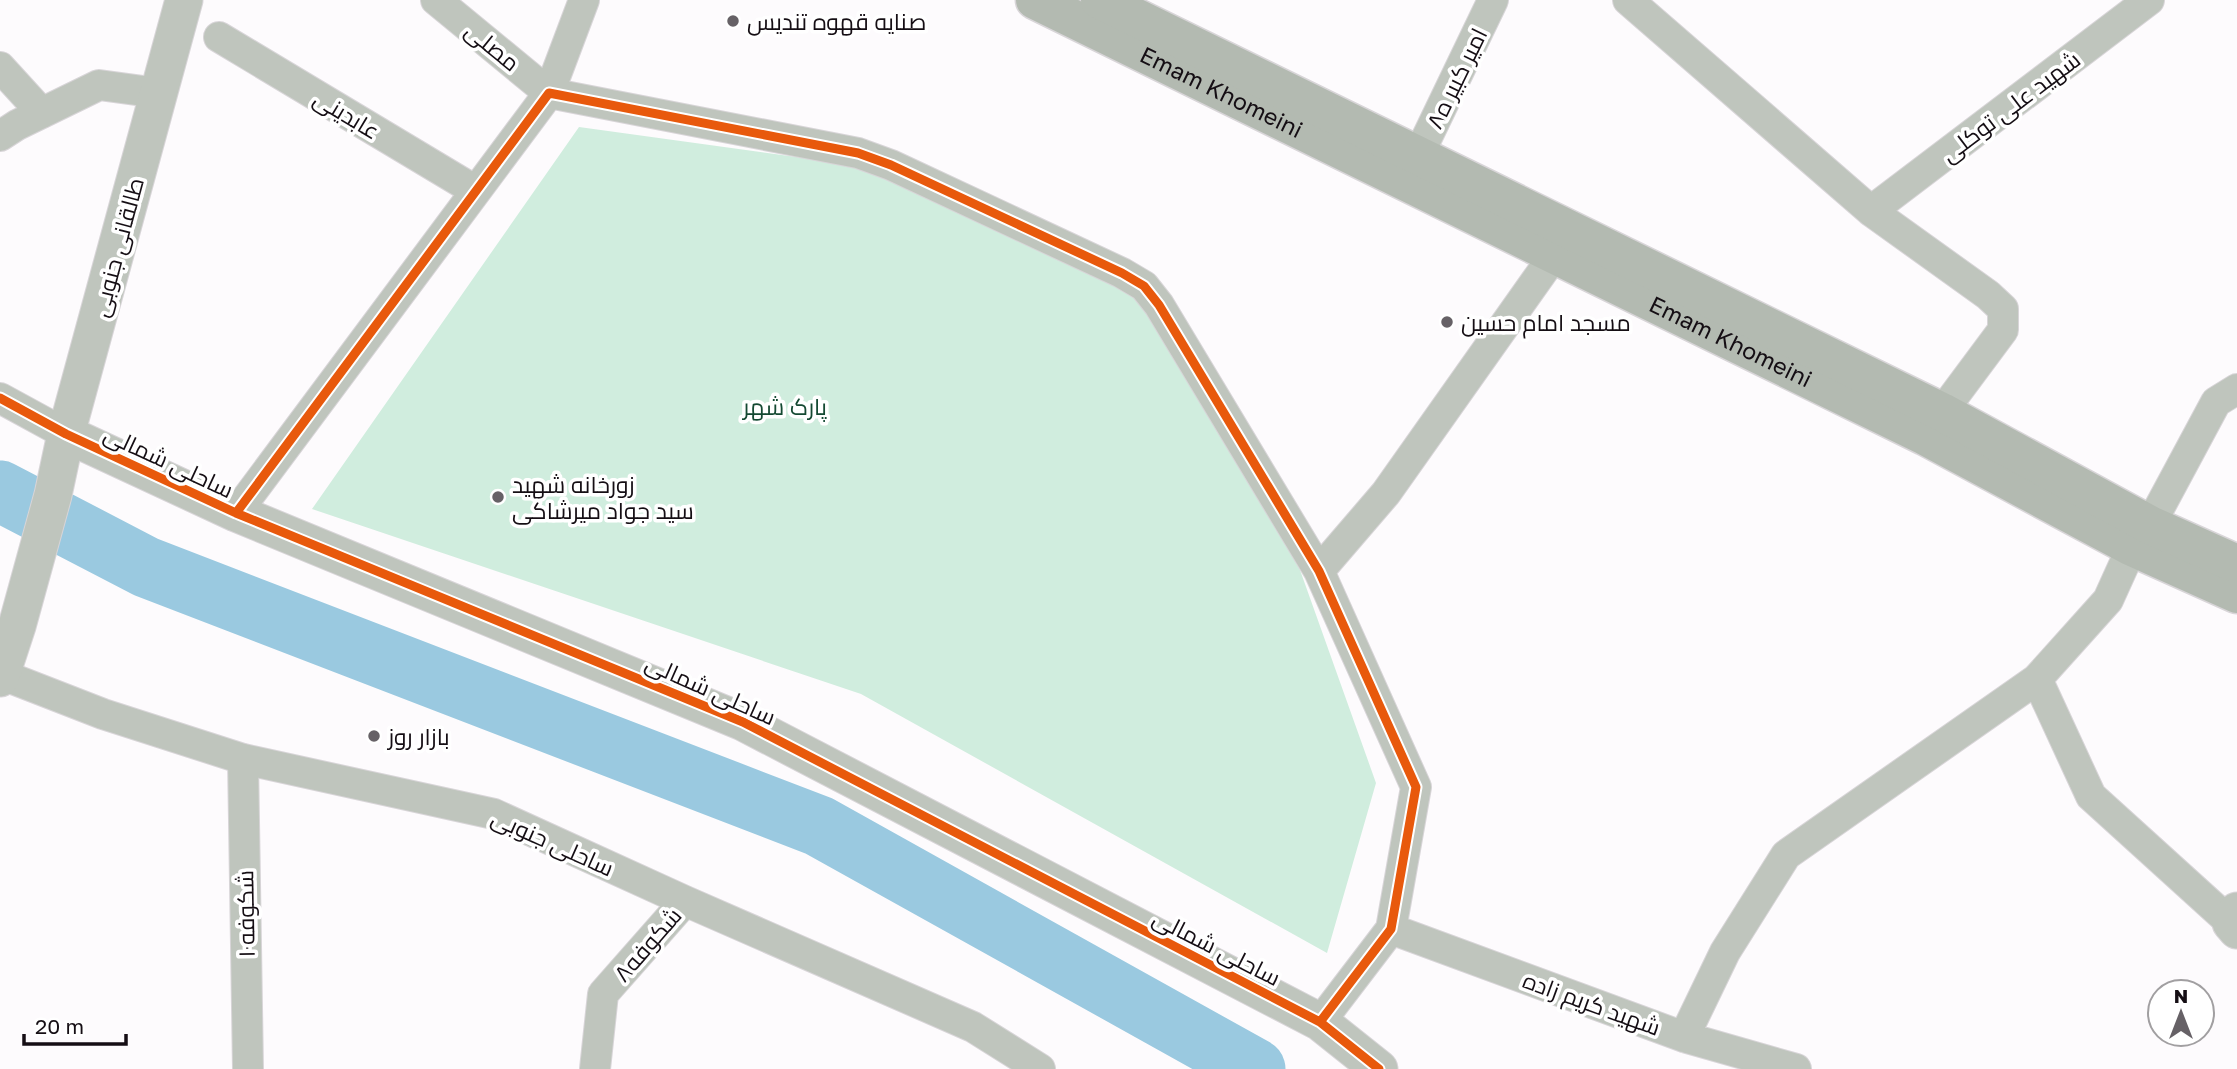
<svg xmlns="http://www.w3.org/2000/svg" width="2237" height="1069" viewBox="0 0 2237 1069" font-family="'Golos Text',Cairo,sans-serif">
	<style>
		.green { fill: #d0edde }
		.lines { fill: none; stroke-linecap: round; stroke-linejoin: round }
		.river { stroke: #9ac9e0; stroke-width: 61 }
		.minor-casing { stroke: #d8d5d8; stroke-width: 32 }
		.tertiary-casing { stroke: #d8d5d8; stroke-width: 39 }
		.secondary-casing { stroke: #d8d5d8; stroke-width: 41 }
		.minor { stroke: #bfc5bd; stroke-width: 30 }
		.tertiary { stroke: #bfc5bd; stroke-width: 37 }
		.secondary { stroke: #b3bab1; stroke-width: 38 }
		.cycleway-casing { stroke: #fff; stroke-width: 13 }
		.cycleway { stroke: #e8590c; stroke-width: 9 }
		.poi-dot { fill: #666166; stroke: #fff; stroke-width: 2.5 }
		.labels { text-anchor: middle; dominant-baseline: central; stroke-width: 7; stroke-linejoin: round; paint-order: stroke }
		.poi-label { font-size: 23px; fill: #150e14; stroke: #fff; text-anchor: start }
		.street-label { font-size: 23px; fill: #150e14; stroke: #fff }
		.park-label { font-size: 23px; fill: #144932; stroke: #fff }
	</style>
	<rect width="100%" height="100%" fill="#fdfbfd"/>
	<!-- green -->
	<path class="green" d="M579 127 854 165 1139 292 1300 570 1376 783 1327 953 861 694 312 509Z"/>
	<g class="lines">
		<!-- river -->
		<path class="river" d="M0 491 146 567 819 826 1255 1069"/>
		<!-- minor casing -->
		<g class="minor-casing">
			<path id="minor" d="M436 0 549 93 584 0
				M1628 0 1871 211 1988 295 2003 309V330L1942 412
				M219 37 476 191
				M0 67 42 113
				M0 136 17 125 99 85 158 93
				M1418 156 1493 0
				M1871 211 2149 0
				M0 398 66 434
				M236 513 549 93 858 153 891 165 1122 273 1144 286 1159 305 1319 571 1416 787 1391 929 1320 1022
				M2150 525 2216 402 2237 389
				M2132 547 2108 600 2037 679 2091 796 2231 923
				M1319 571 1386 493 1555 254
				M0 674 103 714 243 759 494 814 685 901 973 1027 1040 1069
				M243 759 248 1069
				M1391 929 1684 1037 1796 1069
				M1684 1037 1725 952 1786 855 2037 679
				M595 1069 603 994 685 901"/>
		</g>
		<!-- tertiary casing -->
		<g class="tertiary-casing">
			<path id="tertiary" d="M66 434 236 513 743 722 1320 1022 1379 1069
				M0 678 17 626 53 495 66 434 184 0
				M2237 911 2231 923 2237 930"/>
		</g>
		<!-- secondary casing -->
		<g class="secondary-casing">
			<g id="secondary">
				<path id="s1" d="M1035 0 1925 436 2132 547 2237 594"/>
				<path d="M1100 0 1942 412 2150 525 2237 564"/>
			</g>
		</g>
		<!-- minor -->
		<use href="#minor" class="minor"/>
		<!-- tertiary -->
		<use href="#tertiary" class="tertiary"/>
		<!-- secondary -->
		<use href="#secondary" class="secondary"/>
		<!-- cycleway casing -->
		<g class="cycleway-casing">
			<path id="cycleway" d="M0 398 66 434 236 513 743 722 1320 1022 1379 1069
				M236 513 549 93 858 153 891 165 1122 273 1144 286 1159 305 1319 571 1416 787 1391 929 1320 1022"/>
		</g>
		<!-- cycleway -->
		<use href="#cycleway" class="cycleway"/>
	</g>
	<!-- markers -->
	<g class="poi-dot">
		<circle cx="733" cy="21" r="7"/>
		<circle cx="1447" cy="322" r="7"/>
		<circle cx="498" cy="497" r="7"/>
		<circle cx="374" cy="736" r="7"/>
	</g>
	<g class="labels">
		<!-- poi labels -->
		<g class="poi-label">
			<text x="747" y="21">صنایه قهوه تندیس</text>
			<text x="1461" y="322">مسجد امام حسین</text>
			<text x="512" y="484">زورخانه شهید<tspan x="512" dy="26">سید جواد میرشاکی</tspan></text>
			<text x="388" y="736">بازار روز</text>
		</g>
		<!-- street labels -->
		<g class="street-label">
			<text transform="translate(493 46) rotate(39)">مصلی</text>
			<text transform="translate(1456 78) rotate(-64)">امیر کبیر ه۸</text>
			<text stroke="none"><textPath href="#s1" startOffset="208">Emam Khomeini</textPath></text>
			<text transform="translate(2010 106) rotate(-37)">شهید علی توکلی</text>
			<text transform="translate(347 114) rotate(31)">عابدینی</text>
			<text transform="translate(117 247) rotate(-75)">طالقانی جنوبی</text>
			<text stroke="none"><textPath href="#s1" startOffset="775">Emam Khomeini</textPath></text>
			<text transform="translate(169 461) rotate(25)">ساحلی شمالی</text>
			<text transform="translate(711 689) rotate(24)">ساحلی شمالی</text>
			<text transform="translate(553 842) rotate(24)">ساحلی جنوبی</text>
			<text transform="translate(245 914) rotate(-91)">شکوفه۱۰</text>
			<text transform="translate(647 944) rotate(-49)">شکوفه۸</text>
			<text transform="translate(1217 947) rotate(27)">ساحلی شمالی</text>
			<text transform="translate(1592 1003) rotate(20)">شهید کریم زاده</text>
		</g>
		<!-- park labels -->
		<g class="park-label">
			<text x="785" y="406">پارک شهر</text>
		</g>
	</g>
	<!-- north arrow -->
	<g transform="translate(2181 1013)"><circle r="33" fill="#ffffff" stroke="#a19fa1" stroke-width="2"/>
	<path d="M0-5L12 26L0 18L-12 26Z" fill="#666166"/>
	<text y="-10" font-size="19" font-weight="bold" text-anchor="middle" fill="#150e14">N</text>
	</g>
	<!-- scale -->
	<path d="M24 1034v10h102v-10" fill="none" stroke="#150e14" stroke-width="3.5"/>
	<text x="35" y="1034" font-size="21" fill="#150e14" stroke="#ffffff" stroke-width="5" paint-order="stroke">20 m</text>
</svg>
